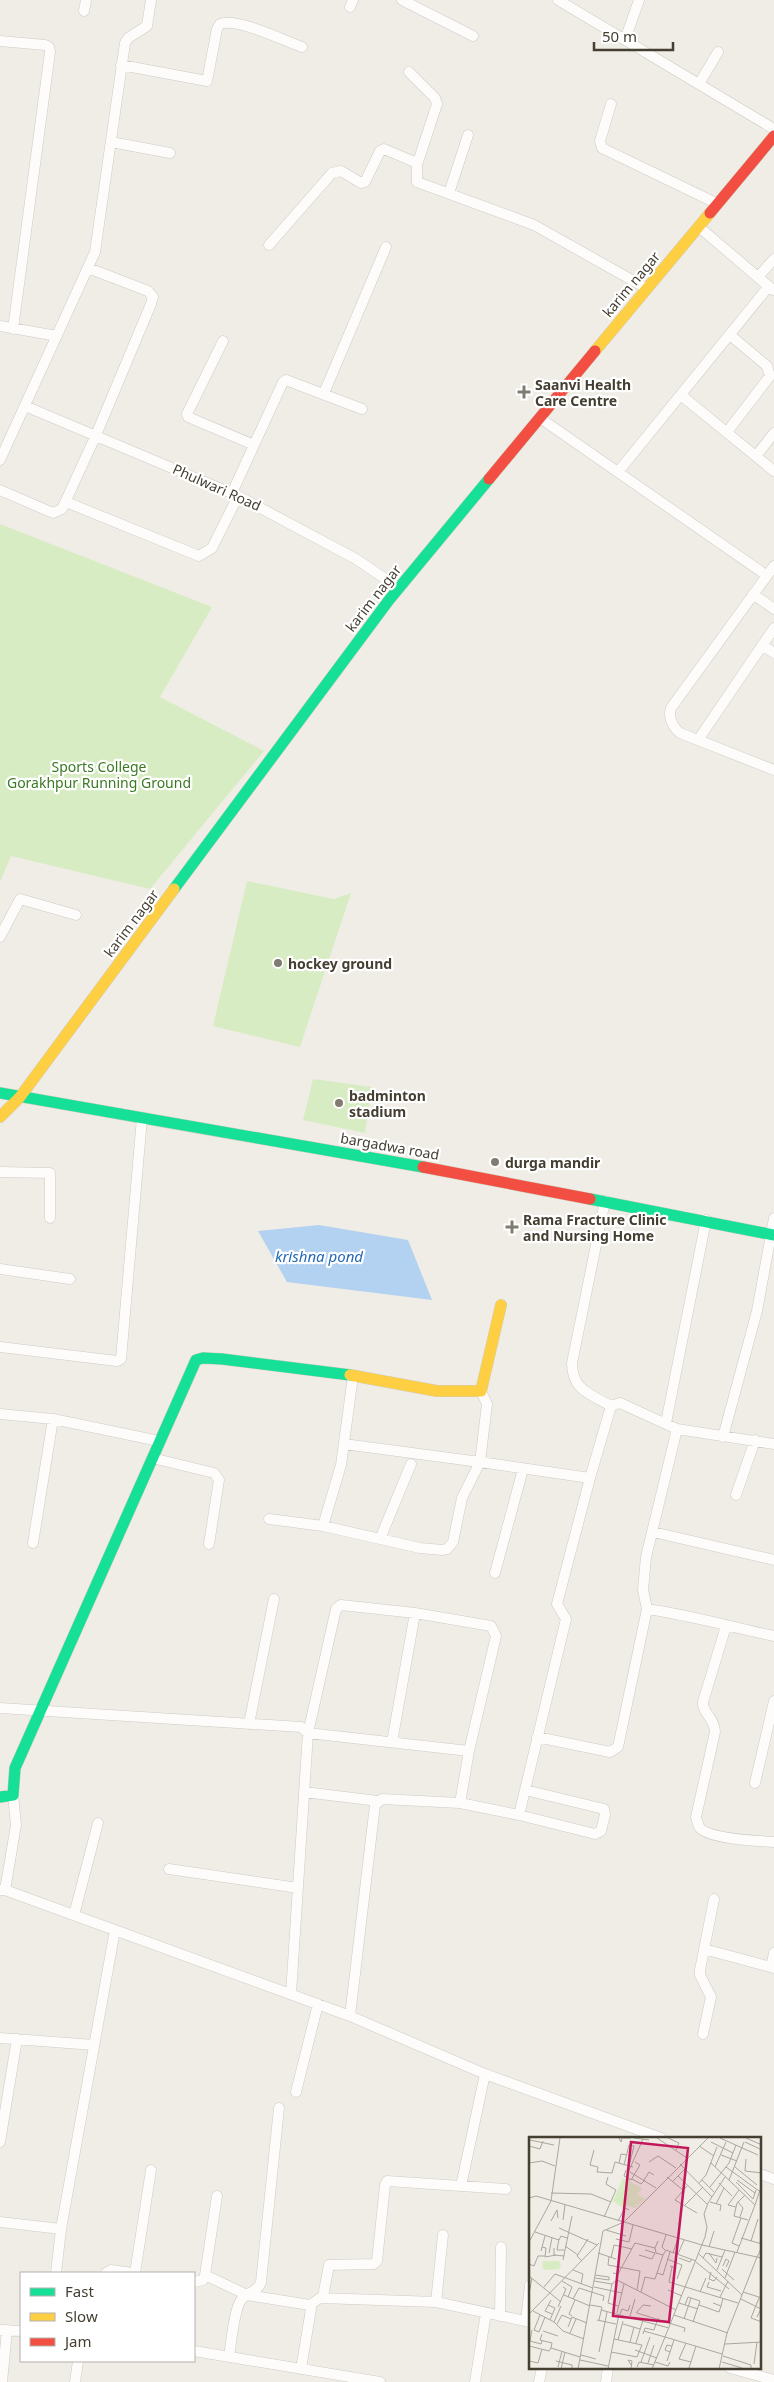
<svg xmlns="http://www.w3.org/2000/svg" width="774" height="2382" viewBox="0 0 774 2382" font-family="'Noto Sans',sans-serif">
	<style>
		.green { fill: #d8ecc3 }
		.water { fill: #b3d1f0 }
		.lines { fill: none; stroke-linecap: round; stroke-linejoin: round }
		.street-casing { stroke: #cdcbc4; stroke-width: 11 }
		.fast-casing { stroke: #cfccbc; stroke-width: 12 }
		.slow-casing { stroke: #cfccbc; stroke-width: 12 }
		.jam-casing { stroke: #cfccbc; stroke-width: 12 }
		.street { stroke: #fdfcfb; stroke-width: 10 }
		.fast { stroke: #16e098; stroke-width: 11 }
		.slow { stroke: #ffcf43; stroke-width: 11 }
		.jam { stroke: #f24e42; stroke-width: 11 }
		.poi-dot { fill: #807c71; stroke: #fff; stroke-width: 2 }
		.labels { text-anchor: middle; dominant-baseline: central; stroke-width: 4.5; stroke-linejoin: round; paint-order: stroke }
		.street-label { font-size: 14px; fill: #453f32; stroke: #fff }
		.poi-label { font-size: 14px; font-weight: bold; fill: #453f32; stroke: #fff; text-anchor: start }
		.park-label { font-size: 14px; fill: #3a7a22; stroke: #fff }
		.water-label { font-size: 15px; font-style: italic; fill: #2569b7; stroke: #fff }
		.inset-road { fill: none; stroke: #aba79e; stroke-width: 1 }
		.view { fill: #c2185b; fill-opacity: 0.15; stroke: #c2185b; stroke-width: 2.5 }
		.inset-edge { fill: none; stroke: #453f32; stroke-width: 2.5 }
	</style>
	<rect width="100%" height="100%" fill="#efede6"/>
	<!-- green -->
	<path class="green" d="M0 524 212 607 160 697 264 751 150 889 11 856 0 882Z
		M247 881 334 899 351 893 300 1047 213 1026Z
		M313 1079 372 1087 365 1133 303 1120Z"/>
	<!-- water -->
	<path class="water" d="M319 1225 408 1240 432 1300 287 1282 258 1231Z"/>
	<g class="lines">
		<!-- street casing -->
		<g class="street-casing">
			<path id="street" d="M402 0 473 36
				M558 0 774 129
				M350 7 353 0
				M84 11 86 0
				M625 40 639 0
				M0 41 45 45 49 47 50 52 13 329
				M121 65 207 81 217 29 220 24C236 17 285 41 302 47
				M409 72 435 98 437 104 417 165
				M699 84 718 52
				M611 104 600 141 602 148 718 204
				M111 142 170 153
				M449 193 468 135
				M699 227 773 290
				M269 245 332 173 341 171 361 183 365 182 380 151 384 149 417 163V182L534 225 646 288
				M758 277 774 259
				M0 326 57 336
				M223 341 187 414 188 417 254 445
				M324 393 386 247
				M682 396 774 471
				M25 406 238 496 356 559 399 588
				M540 418 766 575
				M727 432 770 376 767 366 730 335
				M756 456 774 433
				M0 460 95 252 125 43 128 38 147 26 151 0
				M618 472 769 286
				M0 490 53 513 62 509 96 435 151 304 153 297 148 291 88 268
				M232 493 283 382 286 380 362 409
				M66 502 199 556 212 548 238 496
				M774 566 671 708C668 718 672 726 680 733L774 770
				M753 594 774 609
				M762 645 774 653
				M698 740 774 628
				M0 937 20 899 76 915
				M0 1172 50 1173V1218
				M605 1201 572 1363C572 1390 590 1394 611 1406
				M0 1269 70 1279
				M0 1347 117 1361 121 1359 142 1118
				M481 1391 487 1404 480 1462 590 1478 611 1406 620 1403 677 1429 774 1444
				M0 1414 53 1419 159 1441
				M666 1423 706 1220
				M723 1437 757 1311 774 1218
				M152 1458 214 1473 219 1480 209 1544
				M736 1495 755 1440
				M269 1519 323 1526 420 1548 442 1550 447 1549 453 1542 462 1498 480 1462 344 1444
				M323 1526 341 1465 353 1376
				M653 1532 774 1560
				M380 1539 411 1464
				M33 1543 53 1419
				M495 1573 523 1469
				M341 1605 415 1613 491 1626 496 1636 469 1751 308 1733 336 1609Z
				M647 1609C690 1615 731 1627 774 1636
				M726 1626 703 1702C702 1713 715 1718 715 1732L696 1817C697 1821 698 1825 700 1828 710 1839 759 1841 774 1842
				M0 1708 301 1727 308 1733 291 1994
				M249 1724 274 1599
				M537 1737 610 1752 618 1747 647 1609 643 1590 646 1557 677 1429
				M392 1742 415 1613
				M755 1783 774 1701
				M304 1792 378 1801
				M460 1803 469 1751
				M519 1815 595 1834 601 1831 605 1815 604 1809 525 1790
				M169 1869 298 1888
				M0 1890H5L350 2016 485 2074 661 2138
				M5 1890 16 1825 13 1795
				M74 1915 98 1823
				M704 1949 774 1968
				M771 1967 774 1953
				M350 2016 375 1805 382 1799 460 1803 519 1815 566 1619 557 1604 590 1478
				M703 2034 711 1997 700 1975V1970L714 1899
				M0 2038 94 2045
				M296 2092 318 2004
				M0 2142 17 2039
				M760 2174 774 2179
				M461 2186 485 2074
				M0 2222 61 2229
				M56 2273 61 2229 115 1930
				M106 2273 111 2270 132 2273
				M135 2273 151 2170
				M205 2275 243 2293
				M194 2282 203 2280 205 2275 217 2196
				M247 2295 310 2305 311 2309 301 2369
				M321 2298 436 2302 530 2322
				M436 2302 443 2235
				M310 2305 323 2296 329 2265 374 2264 377 2261 385 2185 387 2181 506 2189
				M500 2316 501 2247
				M526 2321 530 2285
				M0 2330 21 2331
				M194 2351 380 2382
				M229 2357C231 2344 234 2310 241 2300 247 2292 258 2292 261 2282L279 2108
				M730 2368 774 2380
				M2 2382 7 2330
				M75 2382 78 2361
				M475 2382 486 2313
				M539 2382 542 2368
				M606 2382 608 2368"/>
		</g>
		<!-- fast casing -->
		<g class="fast-casing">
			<path id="fast" d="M174 889 389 600 489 479
				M0 1093 423 1167
				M590 1199 774 1235
				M0 1797 13 1795 15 1768 196 1360 203 1358 222 1359 350 1375"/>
		</g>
		<!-- slow casing -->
		<g class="slow-casing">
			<path id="slow" d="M595 351 710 213
				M0 1117 20 1097 174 889
				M350 1375 437 1391H481L501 1305"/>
		</g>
		<!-- jam casing -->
		<g class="jam-casing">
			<path id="jam" d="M710 213 774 136
				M489 479 595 351
				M423 1167 590 1199"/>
		</g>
		<!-- street -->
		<use href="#street" class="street"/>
		<!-- fast -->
		<use href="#fast" class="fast"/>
		<!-- slow -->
		<use href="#slow" class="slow"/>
		<!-- jam -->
		<use href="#jam" class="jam"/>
	</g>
	<!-- markers -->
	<g class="poi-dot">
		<path d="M521.5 384.5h5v5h5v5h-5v5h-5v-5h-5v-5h5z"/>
		<circle cx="278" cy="963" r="5"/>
		<circle cx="339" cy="1103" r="5"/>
		<circle cx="495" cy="1162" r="5"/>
		<path d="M509.5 1219.5h5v5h5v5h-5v5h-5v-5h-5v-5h5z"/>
	</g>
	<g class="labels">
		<!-- street labels -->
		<g class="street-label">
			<text transform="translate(631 284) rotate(-50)">karim nagar</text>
			<text transform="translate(217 487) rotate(24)">Phulwari Road</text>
			<text transform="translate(373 598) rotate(-52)">karim nagar</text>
			<text transform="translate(131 923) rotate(-53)">karim nagar</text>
			<text transform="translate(390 1146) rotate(10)">bargadwa road</text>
		</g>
		<!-- poi labels -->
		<g class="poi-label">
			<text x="535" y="384">Saanvi Health<tspan x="535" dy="16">Care Centre</tspan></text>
			<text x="288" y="963">hockey ground</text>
			<text x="349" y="1095">badminton<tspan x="349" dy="16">stadium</tspan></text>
			<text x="505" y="1162">durga mandir</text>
			<text x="523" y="1219">Rama Fracture Clinic<tspan x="523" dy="16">and Nursing Home</tspan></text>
		</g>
		<!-- park labels -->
		<g class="park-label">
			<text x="99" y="766">Sports College<tspan x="99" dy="16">Gorakhpur Running Ground</tspan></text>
		</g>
		<!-- water labels -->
		<g class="water-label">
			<text x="319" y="1256">krishna pond</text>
		</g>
	</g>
	<!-- overview -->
	<g transform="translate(529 2137)">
		<rect width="232" height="232" fill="#efede6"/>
		<path d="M94 41 113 51 108 57 116 62 106 71 96 68 94 71 84 64ZM14 124H30L32 128 30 132 17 133 13 131Z" fill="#d8ecc3"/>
		<path class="inset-road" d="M90 1 92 5 93 1H102M105 1 120 3M128 1 158 21M139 1 150 6 147 13M191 1 229 18M217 1 233 8M1 3 25 8M182 5 204 16M216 5 233 13M0 9 11 12 14 4M170 9 185 19M65 13 61 28 69 30 68 35 83 36 86 25 104 30M192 18 208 24M217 22 216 34 233 36M120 25 129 19 147 31M0 26 13 24 26 29M90 26 92 17 98 18M182 26 226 68 208 115M151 27 183 60M95 28 100 8 105 9 100 29M186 30 197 5M197 30 230 54M206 30 228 48M97 33 95 39 102 43 111 28 106 25M101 35 127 51M149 39 178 67M97 40 114 2M138 40 154 53M103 42 112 47 116 43M115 43 120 35 125 38M173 43 185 55M200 43 215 5M208 43 226 56M144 44 156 32M207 45 224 62 227 53M170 46 177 38 188 10M190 46 203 59M158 49 146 63 168 76M181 50 200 26 207 8M22 56 62 57 82 65M216 58 208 66 205 79 219 83M0 61 7 59 173 108 228 120 198 196 190 232M181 65 192 68 191 74M209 65 214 71 211 80M187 67 195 51M226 68 233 47M155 69 174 50M207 70 199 68 210 53M75 80 87 53 77 47 79 40M34 83 36 68M22 84 28 73 29 81M89 84 96 71 100 73M30 91 68 108M77 93 97 99M6 95 30 103 32 99 38 101M212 101 233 107M30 102 28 113H35M87 102 100 105 104 88M222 104 229 82M0 105 22 64 31 1M36 109 49 118M210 109 203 106 212 81M13 110 17 111 16 120 27 118M180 110 185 94M233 110 228 120 233 121M25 111V118L35 119M126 111 127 116 134 118 137 113 167 124M136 113 133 110 137 98M12 114 16 99M20 116 23 101M69 116 87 122M144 116 151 95M180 116 187 126 188 121M149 117 155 103M170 117 213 158M110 118 123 122 126 116 116 113M80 120 79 128 111 134 108 153M82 121 85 108 103 112M150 121 161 125 163 122M174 121 177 116 193 120M138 122 153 128 148 142M34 123 43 79M53 124 48 119 59 102M167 125 200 152M0 127 5 129 9 119H16M141 129 147 131 144 141M194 129 197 122 200 124 197 130M143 130 140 145 209 166M193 132 205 143M44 133 54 137 52 147M188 133 196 113M182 135 180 142 185 144 188 140M84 136 89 137 106 106 126 111 129 104M128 136 134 138 141 115M26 137 64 151M0 139 32 165M66 141 80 143V140L66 138M196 141 206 115M33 144 43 150 39 160M65 144 83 147 88 143 147 173M180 145 178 150 192 154M83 147 79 166 89 169M15 150 26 137M65 150 93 156M139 153 153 159M112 155 116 140 126 142 134 118M171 155 177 141M214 155 233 161M0 157 3 141M35 158 61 169M191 160 199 144M230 161 222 181 233 185M44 162 50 151 75 159 74 164M212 162 232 172 228 180M22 163 16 174 23 177M150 166 169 172M184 166 192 169 194 161M19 168 26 171 21 183M61 168 73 170 70 183M156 168 159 160 171 164 164 185M170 168 190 175 192 169M29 170 37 152 34 150M72 173 140 191M4 174 25 185 34 194 55 202M88 176 95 147M107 176 114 168 122 169M108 176 156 191 155 195M0 177 70 106M91 177 93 172 99 174 101 168M11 178 5 193 10 195 16 180M145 178 199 196M43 179 40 177 46 163M101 179 106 162M155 182 162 161M68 183 87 187M25 185 32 169M28 187 33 178 42 182M94 187 111 192M39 190 43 180 58 186M3 193 1 204 12 207 13 204M14 194 29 199M115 194 116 191 125 193 129 181M41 196 47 182M13 197 11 203 23 206 22 211M114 197 115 194 136 200 123 232M89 203 94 184M101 205 105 190M107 206 114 183M157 206 150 222 162 225M196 207 233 205M0 209 20 214 22 211 51 220M106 213 128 221M70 215 78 175M82 215 108 220 113 208 85 202M141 215 136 213 138 208 143 209M193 217 136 200 176 100 178 90 175 77 179 66 196 40M52 218 67 222M194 219 222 228V232M51 223 79 229M0 224 9 226 13 212M27 224 43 228V232M138 224 145 203M112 225 121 200M126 225 139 229 141 225M193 225 213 231M119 226 125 208M225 227 228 205M29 230 33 214M108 230 110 225 125 228M160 231 167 209M32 232 36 215M49 232 74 94 95 85 179 1M79 232 90 177M102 232 103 224 99 223 102 228"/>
		<path class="view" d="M102 5 159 11 140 185 84 179Z"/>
		<rect width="232" height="232" class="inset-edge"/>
	</g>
	<!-- legend -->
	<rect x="20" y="2272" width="175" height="90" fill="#ffffff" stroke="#b5b2ad"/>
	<rect x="30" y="2288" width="25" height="8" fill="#16e098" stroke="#b5b2ad"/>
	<text x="65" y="2297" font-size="15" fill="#453f32">Fast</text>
	<rect x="30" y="2313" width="25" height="8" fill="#ffcf43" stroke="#b5b2ad"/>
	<text x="65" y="2322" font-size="15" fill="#453f32">Slow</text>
	<rect x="30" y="2338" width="25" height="8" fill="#f24e42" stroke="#b5b2ad"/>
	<text x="65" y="2347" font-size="15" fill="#453f32">Jam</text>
	<!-- scale -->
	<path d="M594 42v8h79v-8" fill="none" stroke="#453f32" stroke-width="2.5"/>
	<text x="602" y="42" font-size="15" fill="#453f32" stroke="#ffffff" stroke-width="4" paint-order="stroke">50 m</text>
</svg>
